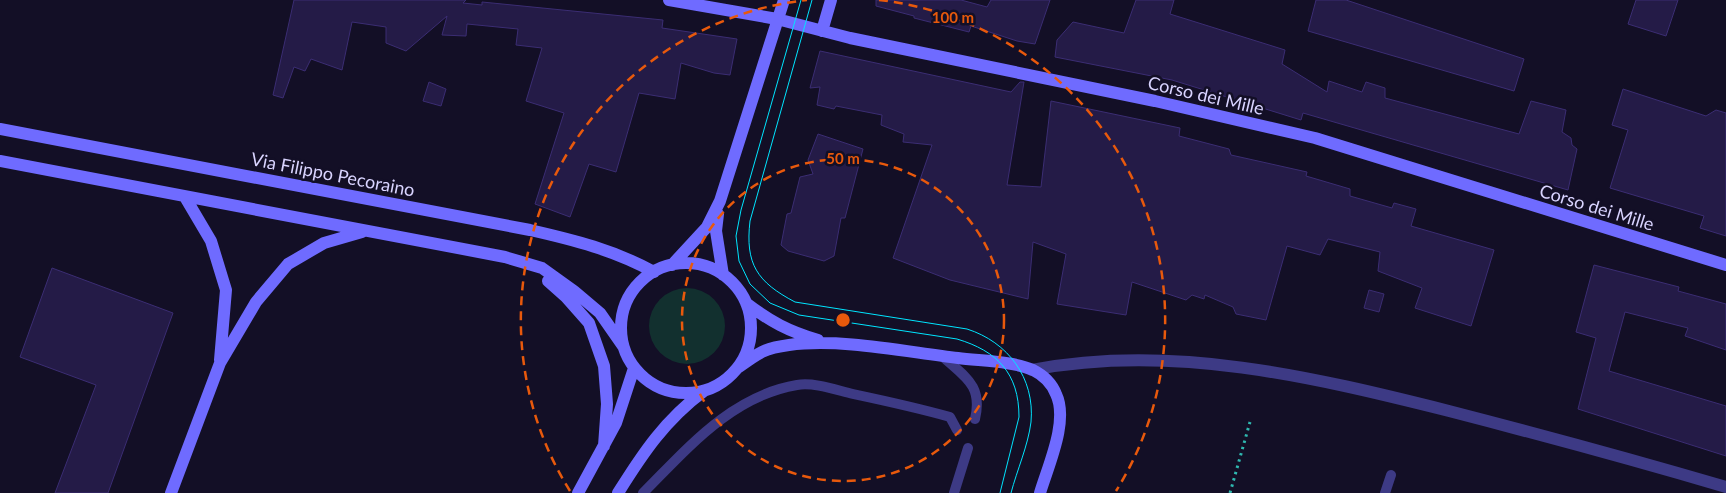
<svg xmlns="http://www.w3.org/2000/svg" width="1726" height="493" viewBox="0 0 1726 493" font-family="Lato,sans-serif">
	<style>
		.green { fill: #12302f }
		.building { fill: #241b47; stroke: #3b2d73 }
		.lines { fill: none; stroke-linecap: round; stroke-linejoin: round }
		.path { stroke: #2fb8b0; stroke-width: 3; stroke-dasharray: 2.5 4; stroke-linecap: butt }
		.lane { stroke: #3d3a85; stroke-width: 10 }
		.street { stroke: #3d3a85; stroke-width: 12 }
		.secondary { stroke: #6f6bff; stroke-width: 12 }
		.tram { stroke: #00e5ff; stroke-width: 1 }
		.ring { fill: none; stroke: #e8590c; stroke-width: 2.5; stroke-dasharray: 9 6 }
		.labels { text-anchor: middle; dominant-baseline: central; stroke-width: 5; stroke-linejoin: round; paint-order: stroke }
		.street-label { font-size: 18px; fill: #d9d4ff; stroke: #130f26 }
		.centre { fill: #e8590c; stroke: #130f26; stroke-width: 2.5 }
		.ring-label { font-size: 15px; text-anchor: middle; font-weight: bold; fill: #e8590c; stroke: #130f26; stroke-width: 5; stroke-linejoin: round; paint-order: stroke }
	</style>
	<rect width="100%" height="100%" fill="#130f26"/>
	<!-- green -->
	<path class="green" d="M649 326a38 38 0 1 1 76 0a38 38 0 1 1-76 0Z"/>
	<!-- building -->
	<path class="building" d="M294 0H466L463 3 482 5V2L663 20 662 28 737 39 730 75 714 73 681 63 675 99 639 93 616 172 589 164 570 217 535 204 564 113 526 101 542 48 516 45 518 29 467 24 466 36 442 35 447 16 406 51 386 43V27L352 22 342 70 311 59 305 71 294 67 283 98 273 95Z
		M876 0H961L987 7 991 0H1050L1035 44 1017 41 971 26 969 32 914 18V16L876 6Z
		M1136 0H1174L1170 14 1285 50 1282 64 1327 92 1329 81 1362 92 1366 82 1385 88V98L1519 134 1531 101 1566 110 1562 132 1571 138 1572 145 1577 149 1568 190 1303 113 1301 120 1172 80 1055 57 1057 40 1073 22 1124 33Z
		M1316 0H1346L1524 59 1514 91 1308 31Z
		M1636 0H1678L1666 36 1628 24Z
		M820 51 1011 92 1020 82H1024L1007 185 1041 187 1051 101 1180 128 1179 136 1229 149 1231 155 1307 172 1306 176 1350 189V196L1392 208 1394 203 1416 209 1411 226 1494 250 1471 326 1415 308 1422 288 1378 271 1380 252 1328 239 1320 255 1287 246 1266 320 1236 314 1233 307 1205 295 1204 299 1192 295 1186 300 1132 282 1126 315 1057 304 1066 254 1033 242 1028 299 950 280 893 258 932 145 903 142 904 134 881 125 882 115 836 106 834 109 817 105 820 87 810 88Z
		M429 82 446 89 441 106 423 101Z
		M1623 89 1706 116 1716 110 1726 113V236L1700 228 1704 216 1610 188 1628 130 1612 125Z
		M818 134 863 149 845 218H841L834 256 824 261 788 251 781 245 787 214 791 213 800 177 813 174 808 160Z
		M1594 265 1679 287 1678 291 1726 304V350L1685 336 1688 328 1625 312 1609 371 1726 406V456L1578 409 1596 338 1576 332Z
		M52 268 173 313 108 493H55L96 385 20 357Z
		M1369 290 1384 294 1379 312 1364 308Z"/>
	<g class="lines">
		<!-- path -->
		<path class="path" d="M1230 493 1250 422"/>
		<!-- lane -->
		<path class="lane" d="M942 356C965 377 983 385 975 419
			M643 493C687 449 731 396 797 385 814 382 836 390 853 394 886 401 918 408 950 417L957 430
			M954 493 968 448
			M1385 493 1391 475"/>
		<!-- street -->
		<path class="street" d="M1032 370C1172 343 1313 377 1449 411 1542 435 1634 460 1726 487"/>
		<!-- secondary -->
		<path class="secondary" d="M669 0 777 19 850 38 1155 101 1315 138 1726 265
			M822 31 831 0
			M0 129 530 230C574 240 614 250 654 272
			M0 161 505 257 542 268 574 291 600 313 623 346
			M185 197 211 241 226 290 220 360
			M718 214 716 231 723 275
			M621 328a65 65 0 1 1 130 0a65 65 0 1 1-130 0Z
			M672 265 707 227 720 201 784 0
			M548 281 566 297 589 323 604 366 607 404 604 446
			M746 303C771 322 788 331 818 340
			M739 367C758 353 765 348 789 345 841 338 906 352 958 358 980 361 1013 361 1033 370 1043 375 1052 384 1056 394 1069 421 1048 466 1040 493
			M171 493 220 363 256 302 288 264 324 243 362 232
			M578 493 616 423 634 368
			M618 493C643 453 665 420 704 391"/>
		<!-- tram -->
		<path class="tram" d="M801 0 741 210 736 236 739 261 750 284 770 303 799 315 957 339C997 351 1019 373 1019 417L1000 493
			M812 0 750 221C745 264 757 282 795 302L967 329C1008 342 1035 378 1031 422 1028 446 1017 470 1011 493"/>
	</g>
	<!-- distance rings -->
	<g class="ring">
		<circle cx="843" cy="320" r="161"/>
		<path d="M570 491A322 322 0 0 1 807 0M879 0A322 322 0 0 1 1116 491"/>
	</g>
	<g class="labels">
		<!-- street labels -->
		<g class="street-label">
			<text transform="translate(1206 95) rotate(13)">Corso dei Mille</text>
			<text transform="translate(333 174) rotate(11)">Via Filippo Pecoraino</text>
			<text transform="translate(1597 207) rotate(17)">Corso dei Mille</text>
		</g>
	</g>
	<circle cx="843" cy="320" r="8" class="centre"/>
	<g class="ring-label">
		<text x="953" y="23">100 m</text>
		<text x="843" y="164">50 m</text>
	</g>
</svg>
